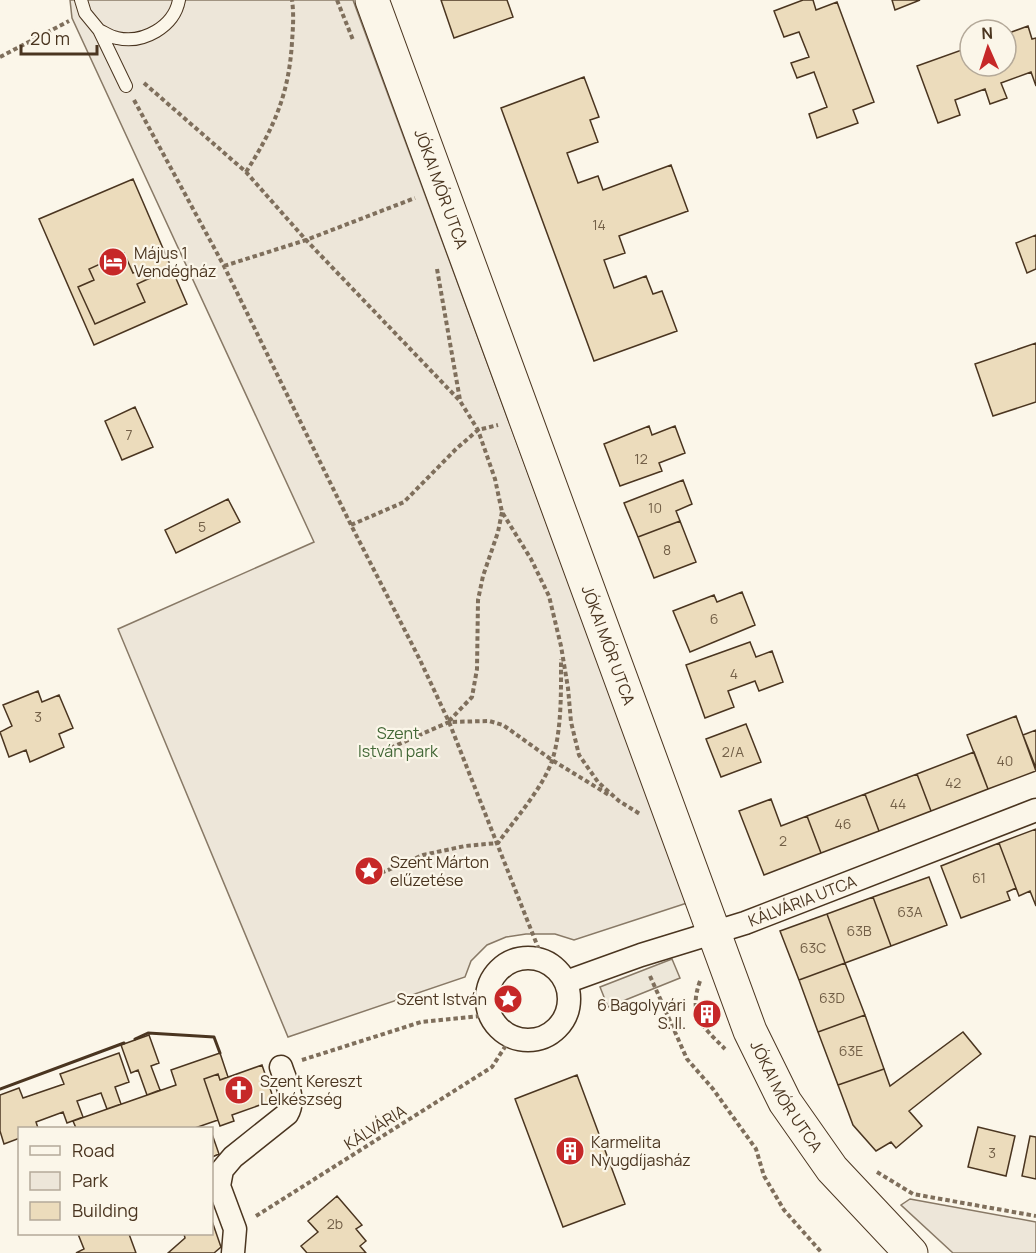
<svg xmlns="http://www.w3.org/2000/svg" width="1036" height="1253" viewBox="0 0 1036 1253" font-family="Manrope,sans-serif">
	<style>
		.green { fill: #ede6d9; stroke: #887966; stroke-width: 1.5 }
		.parking { fill: #ede7d9; stroke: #887966; stroke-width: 1.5 }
		.building { fill: #ecdcbc; stroke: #4a3520; stroke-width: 1.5 }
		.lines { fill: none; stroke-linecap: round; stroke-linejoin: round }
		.lane-casing { stroke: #4a3520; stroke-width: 14 }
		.street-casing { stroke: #4a3520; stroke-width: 25 }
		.secondary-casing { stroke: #4a3520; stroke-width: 35 }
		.path { stroke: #7f6f5c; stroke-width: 4; stroke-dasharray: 4.5 3; stroke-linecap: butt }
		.lane { stroke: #fbf6e9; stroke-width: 12 }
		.street { stroke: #fbf6e9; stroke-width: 22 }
		.secondary { stroke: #fbf6e9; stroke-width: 33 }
		.wall { stroke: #4a3520; stroke-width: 3 }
		.labels { text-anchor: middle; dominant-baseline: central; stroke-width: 4.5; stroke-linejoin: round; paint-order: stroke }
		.number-label { font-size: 14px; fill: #725f47 }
		.street-label { font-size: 16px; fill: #4a3520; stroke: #fbf6e9 }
		.poi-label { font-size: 16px; fill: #4a3520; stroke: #fbf6e9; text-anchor: start }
		.park-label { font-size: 16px; fill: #436837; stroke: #fbf6e9 }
	</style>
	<rect width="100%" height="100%" fill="#fbf6e9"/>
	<!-- green -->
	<path class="green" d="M70 0H353L687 903 574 940 555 934H526L506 937 487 945 471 961 465 977 288 1037 118 629 314 542 72 18Z
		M910 1199 1036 1222V1253H953L901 1205Z"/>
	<!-- parking -->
	<path class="parking" d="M672 959 680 978 608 1007 600 987Z"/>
	<!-- building -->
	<path class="building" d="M441 0H507L513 17 454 38Z
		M803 0H813L816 10 837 2 874 102 853 110 858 123 817 138 809 114 827 107 814 72 797 78 791 63 809 57 799 32 784 37 774 11Z
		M892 0H920L895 10Z
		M1028 26 1032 39 1036 38V86L1031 72 1001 83 1007 98 990 104 985 89 955 100 960 115 938 123 917 66 970 47V66H1006V34Z
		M584 77 599 117 590 120 598 142 567 153 578 183 598 176 603 190 671 165 688 211 619 236 625 253 604 260 614 288 646 276 653 294 662 291 677 331 594 361 501 108Z
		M133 179 187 304 94 345 39 219Z
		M1036 235V269L1027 273 1016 243Z
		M124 253 133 273 146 268 150 278 137 284 145 302 95 324 78 287 94 280 89 269Z
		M1036 343V402L993 416 975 364Z
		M135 407 153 447 122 460 105 421Z
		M649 426 652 435 675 426 685 453 659 463 662 471 620 486 604 444Z
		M683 480 692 504 676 511 680 521 638 537 624 503Z
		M228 499 240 522 176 553 165 530Z
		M680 521 696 562 654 578 638 537Z
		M742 592 755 625 690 652 673 611 714 595 717 602Z
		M750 642 756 657 772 651 783 682 759 691 755 681 728 691 734 707 705 718 686 665Z
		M38 691 42 702 59 695 73 728 59 734 64 747 30 762 26 750 9 757 0 732 12 726 3 705Z
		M1016 716 1036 771 988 789 967 735Z
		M746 724 761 762 721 777 706 739Z
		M1036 730V768L1023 735Z
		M974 752 988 789 931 811 917 774Z
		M917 774 931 811 879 831 865 794Z
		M865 794 879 831 821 853 807 816Z
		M771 799 781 826 807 816 821 853 764 875 739 811Z
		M1036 829V906L1030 891 1019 896 999 843Z
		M999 843 1016 888 1007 892 1010 900 961 918 941 866Z
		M929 877 947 925 891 946 873 897Z
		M873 897 891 946 845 963 827 914Z
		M827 914 845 963 799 980 780 931Z
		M845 963 865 1015 818 1032 799 980Z
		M709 1005 713 1019 704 1022 700 1008Z
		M865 1015 884 1069 838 1085 818 1032Z
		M963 1032 981 1054 909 1111 922 1126 896 1148 891 1142 876 1151 853 1125 838 1085 884 1069 890 1086Z
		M149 1035 159 1063 151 1066 160 1090 147 1095 138 1070 131 1073 121 1045Z
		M119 1053 129 1082 115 1087 121 1104 107 1109 101 1093 77 1101 83 1117 67 1123 63 1112 36 1122 38 1128H20V1138L4 1144 0 1131V1095L19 1088 23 1098 64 1084 60 1074Z
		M220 1053 228 1077 220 1080 218 1074 204 1079 218 1120 195 1128H76L73 1121 176 1085 171 1070Z
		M262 1065 274 1100 232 1115 234 1121 220 1126 204 1079 218 1074 220 1080Z
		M577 1075 625 1204 563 1227 515 1099Z
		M978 1127 1015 1136 1006 1176 968 1167Z
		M212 1134 219 1154 212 1157Z
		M1030 1136 1036 1137V1179L1022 1176Z
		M337 1196 362 1225 356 1229 366 1241 360 1246 366 1253H307L301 1246 318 1232 308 1221Z
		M212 1221 221 1247 214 1253H168L185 1238 184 1234H212Z
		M78 1234H129L136 1253H76L84 1249Z"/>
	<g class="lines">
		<!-- lane casing -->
		<g class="lane-casing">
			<path id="lane" d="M81 0 85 13 99 30 126 86
				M99 30C105 33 111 37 117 38 143 44 174 27 179 0"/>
		</g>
		<!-- street casing -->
		<g class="street-casing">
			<g id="street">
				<circle cx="528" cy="999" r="41"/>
				<path id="s1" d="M566 982 641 955 745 923 1036 810"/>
				<path d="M233 1253 235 1229 219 1186 222 1170 233 1157 287 1114C296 1099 286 1083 281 1067"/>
			</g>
		</g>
		<!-- secondary casing -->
		<g class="secondary-casing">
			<g id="secondary">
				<path id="s2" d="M372 0 750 1031 785 1102 832 1169 911 1253"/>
			</g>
		</g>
		<!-- path -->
		<path class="path" d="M337 0 353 40
			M0 57 69 21
			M144 83 246 172 306 240 460 401 478 430 495 479 502 512 531 559 549 596 561 646 568 688 571 722 579 755 598 782 619 801 640 814
			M134 100 224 266 351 525 420 660 449 722 543 960
			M246 172C274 128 289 94 292 42 293 28 294 14 292 0
			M224 266 306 240 415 198
			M437 269 460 400
			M351 525 404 502 456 449 478 430 498 425
			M449 721 472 697 477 669 478 600 483 576 498 532 502 512
			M370 757 449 722 489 721 503 725 552 760 609 795
			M381 873 423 855 465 846 498 843C515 819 542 789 552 761 562 730 561 691 561 659
			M650 976 687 1059 713 1089 756 1149 764 1176 784 1210 822 1253
			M700 981C688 1015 702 1026 725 1049
			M302 1060 421 1022 490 1015
			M877 1172 913 1194 1036 1216
			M256 1216 492 1067 512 1036"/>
		<!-- lane -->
		<use href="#lane" class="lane"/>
		<!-- street -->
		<use href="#street" class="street"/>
		<!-- secondary -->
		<use href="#secondary" class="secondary"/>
		<!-- wall -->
		<path class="wall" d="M135 1039 148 1033 214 1037 220 1053
			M0 1089 124 1043"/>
	</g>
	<!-- icons -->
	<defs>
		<g id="hotel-disc" transform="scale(1.5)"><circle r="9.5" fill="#c62828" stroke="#fbf6e9"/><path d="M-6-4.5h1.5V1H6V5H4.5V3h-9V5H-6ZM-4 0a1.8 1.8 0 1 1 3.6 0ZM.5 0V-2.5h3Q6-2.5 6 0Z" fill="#fff"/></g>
		<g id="sight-disc" transform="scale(1.5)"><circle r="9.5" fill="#c62828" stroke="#fbf6e9"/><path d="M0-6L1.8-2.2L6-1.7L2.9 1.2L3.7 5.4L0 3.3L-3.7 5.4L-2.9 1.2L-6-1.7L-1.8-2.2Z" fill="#fff"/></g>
		<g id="building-disc" transform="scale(1.5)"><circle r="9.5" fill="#c62828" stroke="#fbf6e9"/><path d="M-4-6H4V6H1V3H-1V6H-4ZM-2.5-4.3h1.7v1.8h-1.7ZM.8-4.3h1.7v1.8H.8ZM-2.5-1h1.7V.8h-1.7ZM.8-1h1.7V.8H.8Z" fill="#fff"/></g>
		<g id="church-disc" transform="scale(1.5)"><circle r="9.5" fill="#c62828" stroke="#fbf6e9"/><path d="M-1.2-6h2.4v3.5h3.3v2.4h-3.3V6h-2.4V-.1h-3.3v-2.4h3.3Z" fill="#fff"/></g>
	</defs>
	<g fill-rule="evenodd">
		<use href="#hotel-disc" x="113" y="262"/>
		<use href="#sight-disc" x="369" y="871"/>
		<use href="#sight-disc" x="508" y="999"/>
		<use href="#building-disc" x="707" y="1014"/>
		<use href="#church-disc" x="239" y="1090"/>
		<use href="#building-disc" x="570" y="1151"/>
	</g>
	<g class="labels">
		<!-- number labels -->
		<g class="number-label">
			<text x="599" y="224">14</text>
			<text x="129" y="434">7</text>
			<text x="641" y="458">12</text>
			<text x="655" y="507">10</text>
			<text x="202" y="526">5</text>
			<text x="667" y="549">8</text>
			<text x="714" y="618">6</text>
			<text x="734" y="673">4</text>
			<text x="38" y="716">3</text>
			<text x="733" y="751">2/A</text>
			<text x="1005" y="760">40</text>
			<text x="953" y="782">42</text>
			<text x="898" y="803">44</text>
			<text x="843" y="823">46</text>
			<text x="783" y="840">2</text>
			<text x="979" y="877">61</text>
			<text x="910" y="911">63A</text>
			<text x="859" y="930">63B</text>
			<text x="813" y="947">63C</text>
			<text x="832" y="997">63D</text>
			<text x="851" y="1050">63E</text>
			<text x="992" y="1152">3</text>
			<text x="335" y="1223">2b</text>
		</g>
		<!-- street labels -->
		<g class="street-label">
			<text stroke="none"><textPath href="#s2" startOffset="201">JÓKAI MÓR UTCA</textPath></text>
			<text stroke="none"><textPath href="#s2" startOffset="687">JÓKAI MÓR UTCA</textPath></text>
			<text stroke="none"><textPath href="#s1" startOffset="250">KÁLVÁRIA UTCA</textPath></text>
			<text stroke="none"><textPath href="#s2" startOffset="1173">JÓKAI MÓR UTCA</textPath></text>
			<text transform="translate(375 1127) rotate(-32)">KÁLVÁRIA</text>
		</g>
		<!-- poi labels -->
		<g class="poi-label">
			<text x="134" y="253">Május 1<tspan x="134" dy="18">Vendégház</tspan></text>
			<text x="390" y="862">Szent Márton<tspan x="390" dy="18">elűzetése</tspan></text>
			<text x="487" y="999" text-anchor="end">Szent István</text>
			<text x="686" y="1005" text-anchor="end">6 Bagolyvári<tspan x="686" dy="18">S. II.</tspan></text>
			<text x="260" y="1081">Szent Kereszt<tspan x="260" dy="18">Lelkészség</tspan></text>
			<text x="591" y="1142">Karmelita<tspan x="591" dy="18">Nyugdíjasház</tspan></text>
		</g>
		<!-- park labels -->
		<g class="park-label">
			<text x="398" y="733">Szent<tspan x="398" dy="18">István park</tspan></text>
		</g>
	</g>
	<!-- legend -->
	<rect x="18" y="1127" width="195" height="108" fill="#fbf6e9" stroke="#b4a999" stroke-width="1.5"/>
	<rect x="30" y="1146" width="30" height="9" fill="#fbf6e9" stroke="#b4a999" stroke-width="1.5"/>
	<text x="72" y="1157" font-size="18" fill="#4a3520">Road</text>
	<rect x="30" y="1172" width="30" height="18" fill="#ede6d9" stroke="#b4a999" stroke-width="1.5"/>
	<text x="72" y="1187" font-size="18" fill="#4a3520">Park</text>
	<rect x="30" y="1202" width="30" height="18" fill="#ecdcbc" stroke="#b4a999" stroke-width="1.5"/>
	<text x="72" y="1217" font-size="18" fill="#4a3520">Building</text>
	<!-- north arrow -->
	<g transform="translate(988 48) rotate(357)"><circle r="28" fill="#fbf6e9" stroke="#b4a999" stroke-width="1.5"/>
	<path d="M0-4.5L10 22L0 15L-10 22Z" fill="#c62828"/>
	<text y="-9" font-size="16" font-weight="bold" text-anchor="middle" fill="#4a3520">N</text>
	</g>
	<!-- scale -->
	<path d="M21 45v9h76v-9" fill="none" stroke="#4a3520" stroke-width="3"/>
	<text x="30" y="45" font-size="18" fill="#4a3520" stroke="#fbf6e9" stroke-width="4.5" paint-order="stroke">20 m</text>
</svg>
